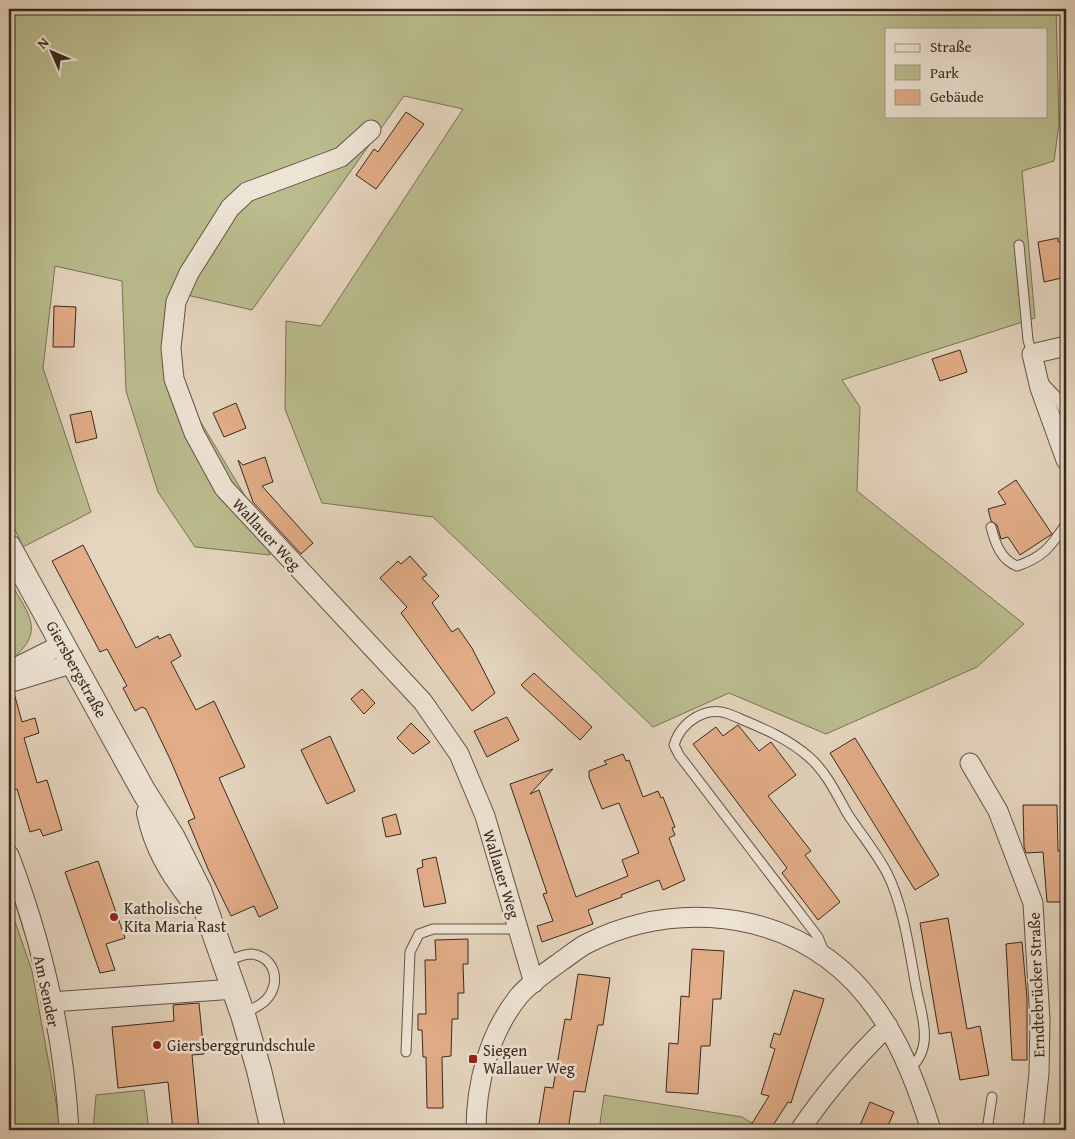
<svg xmlns="http://www.w3.org/2000/svg" width="1075" height="1139" viewBox="0 0 1075 1139" font-family="'Gentium Book Plus',serif">
	<style>
		.green { fill: #babc8e; stroke: #797256; fill-rule: evenodd }
		.building { fill: #e2ad88; stroke: #38291d }
		.lines { fill: none; stroke-linecap: round; stroke-linejoin: round }
		.service-casing { stroke: #635445; stroke-width: 11 }
		.minor-casing { stroke: #635445; stroke-width: 21 }
		.tertiary-casing { stroke: #635445; stroke-width: 26 }
		.service { stroke: #eee4d5; stroke-width: 9 }
		.minor { stroke: #eee4d5; stroke-width: 19 }
		.tertiary { stroke: #eee4d5; stroke-width: 24 }
		.poi-dot { fill: #8f2418; stroke: #eee4d5; stroke-width: 2 }
		.labels { text-anchor: middle; dominant-baseline: central; stroke-width: 5; stroke-linejoin: round; paint-order: stroke }
		.street-label { font-size: 16px; fill: #38291d; stroke: #eee4d5 }
		.poi-label { font-size: 16px; fill: #38291d; stroke: #eee4d5; text-anchor: start }
	</style>
	<rect width="100%" height="100%" fill="#e5d5be"/>
	<filter id="stains"><feTurbulence type="fractalNoise" baseFrequency=".004" numOctaves="4"/><feColorMatrix values="0 0 0 0 .2 0 0 0 0 .09 0 0 0 0 .02 0 0 0 .5 -.17"/></filter>
	<radialGradient id="worn" r=".72"><stop offset=".6" stop-color="#630" stop-opacity="0"/><stop offset="1" stop-color="#630" stop-opacity=".3"/></radialGradient>
	<!-- green -->
	<path class="green" d="M9 9H1056L1059 124 1054 161 1022 171 1035 318 842 380 860 407 857 491 1024 624 977 667 826 734 729 693 653 727 433 517 322 503 285 409 286 321 321 326 463 109 404 96 252 310 187 295 175 361 193 409 248 501 270 555 195 547 158 492 126 391 122 281 55 266 43 368 91 512 23 547 9 517ZM886 29H1046V116H886Z
		M9 580C28 614 48 632 9 661Z
		M9 904 32 971 61 1130H9Z
		M144 1090 149 1130H93L96 1095Z
		M604 1095 742 1117 752 1123 748 1130H599Z"/>
	<!-- building -->
	<path class="building" d="M406 112 424 124 376 189 356 175 374 149 378 152Z
		M1058 238V242L1066 241V277L1044 282 1038 242Z
		M54 306 76 307 74 347H53Z
		M960 350 967 372 940 381 932 359Z
		M236 403 246 428 224 437 213 413Z
		M91 411 97 438 76 443 70 415Z
		M265 457 273 482 262 486 313 543 301 554 253 502 238 460 243 465Z
		M1016 480 1052 534 1020 555 1008 537 1001 539 997 525 991 521 988 509 1006 504 998 492Z
		M83 545 136 648 158 636 159 639 170 634 181 656 171 662 196 710 214 701 245 767 219 778 278 908 259 917 254 906 231 916 208 869 188 821 195 818 170 759 146 709 142 707 135 711 123 688 127 686 107 649 100 652 52 561Z
		M410 556 427 575 422 578 439 596 432 603 452 632 458 628 472 648 495 693 472 711 401 613 407 607 380 578 398 561 401 564Z
		M534 673 592 727 580 740 521 685Z
		M362 689 375 703 364 714 351 699Z
		M14 693 22 722 35 718 39 733 24 738 37 783 47 780 62 830 43 836 40 829 30 832 17 789 12 791 9 781V694Z
		M507 717 519 740 487 757 474 731Z
		M411 723 430 742 413 754 397 738Z
		M738 725 759 751 771 742 796 775 768 796 811 851 805 855 840 902 818 920 782 873 787 868 693 744 716 727 723 736Z
		M330 736 355 791 327 804 301 750Z
		M855 738 939 875 915 890 830 753Z
		M623 754 626 761 629 760 643 797 658 791 661 798 663 797 675 827 672 828 675 835 669 838 685 880 663 890 659 880 621 895 622 897 588 910 593 924 542 942 537 926 553 921 543 894 547 893 510 784 553 769 530 794 539 790 576 897 628 876 622 860 639 853 619 803 602 809 589 777V771L607 764 604 761Z
		M1023 805H1057L1058 851H1066V902H1047L1043 852 1026 853 1024 847Z
		M396 814 401 834 386 837 382 818Z
		M436 857 446 903 424 907 417 869 423 867 422 860Z
		M98 861 125 938 106 944 115 970 100 973 65 872Z
		M948 918 967 1029 980 1026 989 1075 960 1080 951 1032 939 1034 920 923Z
		M468 939V964H463L464 993H458V1019H452L451 1056 442 1057 443 1108H427L426 1057H423L422 1030H418V1014H426L425 960H436L435 940Z
		M1022 942 1027 998V1060H1012L1006 944Z
		M692 949 724 951 721 999H713L710 1046H701L698 1094 666 1092 669 1043 678 1044 681 996 689 997Z
		M578 974 610 978 603 1025H598L585 1092 574 1091 568 1130H538L545 1087 553 1088 565 1019 571 1020Z
		M794 990 824 999 791 1103 788 1102 770 1130H748L769 1096 761 1094 775 1049 770 1047 774 1033 780 1035Z
		M199 1003 204 1054 192 1055 199 1130H173L168 1082 118 1088 112 1027 174 1021 173 1005Z
		M870 1102 894 1112 886 1130H858Z"/>
	<g class="lines">
		<!-- service casing -->
		<g class="service-casing">
			<path id="service" d="M1019 245 1028 340 1032 354
				M1043 382 1058 398 1066 415
				M991 527C995 543 1001 560 1017 566 1044 557 1051 546 1066 524
				M825 954 818 937 679 755 674 745C681 722 706 705 729 714 757 726 785 736 809 757 826 772 836 793 847 813 860 833 876 852 887 873 904 907 909 949 916 987 921 1013 935 1048 910 1068
				M225 962C233 959 243 954 251 954 275 956 282 983 266 1000 260 1006 250 1010 243 1014
				M406 1052 410 952 419 934 433 929H518
				M987 1130 992 1097"/>
		</g>
		<!-- minor casing -->
		<g class="minor-casing">
			<path id="minor" d="M371 130 341 157 247 192 230 208 189 273 176 302 171 348 174 379 194 433 224 488 423 702 459 754 485 816 534 983
				M1066 346 1032 354 1040 388 1066 460
				M9 671 63 644
				M9 683 74 663
				M970 763 998 811 1033 903 1040 1020 1039 1073 1033 1130
				M9 855C42 942 64 1037 69 1130
				M51 1002 235 989
				M476 1130C476 1084 489 1033 519 996 530 983 546 972 560 962 569 956 578 948 588 943 664 905 758 908 828 959 884 1000 911 1066 931 1130
				M800 1130C825 1093 856 1057 888 1026"/>
		</g>
		<!-- tertiary casing -->
		<g class="tertiary-casing">
			<path id="tertiary" d="M9 547 144 792 173 838 199 890 243 1015 259 1070 273 1130
				M149 813C156 846 170 870 190 896"/>
		</g>
		<!-- service -->
		<use href="#service" class="service"/>
		<!-- minor -->
		<use href="#minor" class="minor"/>
		<!-- tertiary -->
		<use href="#tertiary" class="tertiary"/>
	</g>
	<!-- markers -->
	<g class="poi-dot">
		<circle cx="114" cy="917" r="5"/>
		<circle cx="157" cy="1045" r="5"/>
		<rect x="468" y="1054" width="10" height="10" rx="2.5"/>
	</g>
	<g class="labels">
		<!-- street labels -->
		<g class="street-label">
			<text transform="translate(267 534) rotate(47)">Wallauer Weg</text>
			<text transform="translate(77 669) rotate(61)">Giersbergstraße</text>
			<text transform="translate(502 874) rotate(73)">Wallauer Weg</text>
			<text transform="translate(1036 985) rotate(-92)">Erndtebrücker Straße</text>
			<text transform="translate(47 991) rotate(78)">Am Sender</text>
		</g>
		<!-- poi labels -->
		<g class="poi-label">
			<text x="124" y="908">Katholische<tspan x="124" dy="18">Kita Maria Rast</tspan></text>
			<text x="167" y="1045">Giersberggrundschule</text>
			<text x="483" y="1050">Siegen<tspan x="483" dy="18">Wallauer Weg</tspan></text>
		</g>
	</g>
	<!-- margin -->
	<rect width="1075" height="1139" fill="none" stroke="#e5d5be" stroke-width="30"/>
	<rect x="10" y="10" width="1055" height="1119" fill="none" stroke="#38291d" stroke-width="2.5"/>
	<rect x="15" y="15" width="1045" height="1109" fill="none" stroke="#38291d"/>
	<!-- legend -->
	<rect x="885" y="28" width="162" height="90" fill="#eee4d5" stroke="#a5998b"/>
	<rect x="895" y="44" width="25" height="8" fill="#eee4d5" stroke="#a5998b"/>
	<text x="930" y="52" font-size="15" fill="#38291d">Straße</text>
	<rect x="895" y="65" width="25" height="15" fill="#babc8e" stroke="#a5998b"/>
	<text x="930" y="78" font-size="15" fill="#38291d">Park</text>
	<rect x="895" y="90" width="25" height="15" fill="#e2ad88" stroke="#a5998b"/>
	<text x="930" y="102" font-size="15" fill="#38291d">Gebäude</text>
	<!-- north arrow -->
	<g transform="translate(52 52) rotate(315)" stroke="#eee4d5" stroke-width="4" paint-order="stroke">
	<path d="M0-4L9 19L0 12L-9 19Z" fill="#38291d"/>
	<text y="-8" font-size="14" font-weight="bold" text-anchor="middle" fill="#38291d">N</text>
	</g>
	<rect width="100%" height="100%" filter="url(#stains)"/>
	<rect width="100%" height="100%" fill="url(#worn)"/>
</svg>
